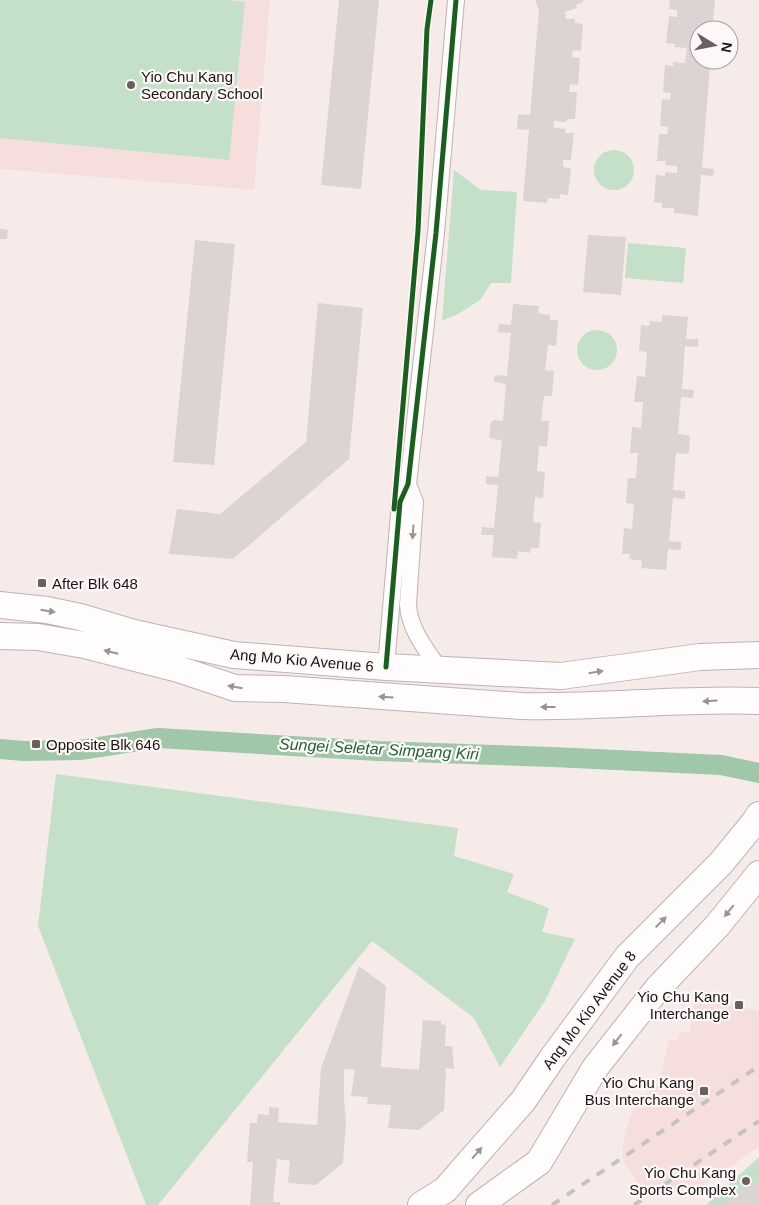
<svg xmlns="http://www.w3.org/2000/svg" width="759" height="1205" viewBox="0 0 759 1205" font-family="Arial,sans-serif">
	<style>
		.built { fill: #f5dedc }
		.green { fill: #c5e0c8 }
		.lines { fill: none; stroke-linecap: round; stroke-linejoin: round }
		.canal { stroke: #a0c7a8; stroke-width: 20 }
		.building { fill: #ddd3d2 }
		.minor-casing { stroke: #bdb3b2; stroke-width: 18 }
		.primary-casing { stroke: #bdb3b2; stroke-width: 28 }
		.minor { stroke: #fefcfc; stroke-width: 16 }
		.primary { stroke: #fefcfc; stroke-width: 26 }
		.rail { stroke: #c6c2c2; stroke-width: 4; stroke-dasharray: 9 9; stroke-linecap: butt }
		.cycleway-casing { stroke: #fdf8f7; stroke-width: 8 }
		.cycleway { stroke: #1b5e20; stroke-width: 5 }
		.oneway { fill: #989493 }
		.poi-dot { fill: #685f5e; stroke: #fdf8f7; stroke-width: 2 }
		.labels { text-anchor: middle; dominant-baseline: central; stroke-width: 4.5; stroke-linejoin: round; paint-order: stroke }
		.poi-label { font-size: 15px; fill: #1b1413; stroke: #fdf8f7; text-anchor: start }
		.street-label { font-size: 15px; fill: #1b1413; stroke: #fdf8f7 }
		.water-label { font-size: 16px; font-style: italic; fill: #22633a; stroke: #fdf8f7 }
	</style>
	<rect width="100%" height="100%" fill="#f7ebea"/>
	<!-- built -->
	<path class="built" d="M0 0H270L254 190 0 169Z
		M696 996 759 1011V1147L700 1187 664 1196 642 1189 623 1160V1142L630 1117 639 1099 659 1084 669 1039 677 1041 680 1032 689 1033Z"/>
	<!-- green -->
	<path class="green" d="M0 0H229L245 2 229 160 0 138Z
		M594 170a20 20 0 1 1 40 0a20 20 0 1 1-40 0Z
		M454 170 481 190 517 192 511 283H491L480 300 458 314 442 321Z
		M628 243 686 248 683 283 625 278Z
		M577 350a20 20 0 1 1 40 0a20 20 0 1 1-40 0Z
		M56 774 458 828 454 856 514 874 507 892 549 908 542 932 575 939 545 1001 500 1067 474 1018 372 941 158 1205H146L38 926Z
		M759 1157V1205H706Z"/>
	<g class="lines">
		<!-- canal -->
		<path class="canal" d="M0 749 24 751 80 750 158 738 378 751 553 757 721 765 759 773"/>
	</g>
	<!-- building -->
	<path class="building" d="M339 0H379L361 189 321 185Z
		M535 0H583V2L576 5 577 8 565 12 566 19H575V23L583 24 581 51 573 50 572 57 580 58 578 85 570 84 569 92H577L575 119H567L566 122 554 121V128L566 129 565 133H574L571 160H563V167L571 168 568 195 560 194V199L548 198 547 203 523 201 529 130 517 129 518 114 530 115 539 11Z
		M670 0H715L712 30H699V60H722V66L710 65 702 168 714 169 713 176 701 175 698 216 674 213V208H662V203L654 202 656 175 665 176V172L677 173V166L665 165 666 161H657L659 134H667L668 127 660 126 662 99 670 100 671 93 663 92 665 65 673 66V62L685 63 687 48 674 47 675 44 666 43 669 16 677 17V10L669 9Z
		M0 229 8 230 7 239H0Z
		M588 235 626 237 621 295 583 292Z
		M195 240 235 244 214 465 173 462Z
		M318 303 363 308 349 459 233 559 169 554 177 509 220 514 306 442Z
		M513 304 539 306 538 313 550 315V320H558L556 346 548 345 545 370 554 371 552 396H544L541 421H549L547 447 539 446 537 471 545 472 543 498 535 497 533 522 541 523 539 548H531L530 553 518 551 517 559 492 557 494 535H481L482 527 494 528 498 485 486 484V476L498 477 502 440 492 439 489 437 491 422 494 420 503 421 506 384 494 382 495 375 507 376 511 333 498 332 499 324 511 325Z
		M662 315 688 317 686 339H698V347L685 346 682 389 694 390 693 398 681 397 678 434 687 435 690 437 689 452 686 454 676 453 673 490 685 491V499L673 498 669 541 681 542V550L668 549 666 570 641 568 642 561 629 559 630 554H622L624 528 632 529 634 504 626 503 628 478H636L638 453H630L632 427 641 428 643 402H634L637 376 645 377 647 352 639 351 641 325 649 326 650 321 662 322Z
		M359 966 386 986 381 1067 419 1070 423 1020 441 1021V1024L446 1025 445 1046H452L454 1069 446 1068 444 1110 419 1130 388 1128 391 1105 367 1104 368 1097 351 1096 355 1070 344 1069V1098L346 1122 343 1163 316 1185 288 1183 290 1161 277 1159 273 1202H280V1205H250L253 1162H247L250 1123H257L258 1114 269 1115V1107L279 1108 278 1122 317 1125 321 1068Z
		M759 1180V1205H721Z"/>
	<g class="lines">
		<!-- minor casing -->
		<g class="minor-casing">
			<path id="minor" d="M408 484 415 502 408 604C409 629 426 649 440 670
				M386 667 400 502 408 484 436 233 456 0"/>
		</g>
		<!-- primary casing -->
		<g class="primary-casing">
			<path id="primary" d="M0 605 47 610 80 617 134 633 234 655 386 667 561 676 700 657 759 655
				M0 636 38 637 84 645 178 669 235 688 284 689 521 706C600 708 680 698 759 701
				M421 1205 445 1190 523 1101 553 1057 627 957 721 863 753 824 759 815
				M479 1205 539 1162 595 1068 658 988 717 926 759 874"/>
		</g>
		<!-- minor -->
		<use href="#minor" class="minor"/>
		<!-- primary -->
		<use href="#primary" class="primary"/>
		<!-- rail -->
		<path class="rail" d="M552 1205 759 1066
			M634 1205 759 1121"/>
		<!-- cycleway casing -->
		<g class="cycleway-casing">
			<path id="cycleway" d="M394 509 418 231 427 29 431 0
				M386 667 400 502 408 484 436 233 456 0"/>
		</g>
		<!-- cycleway -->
		<use href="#cycleway" class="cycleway"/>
	</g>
	<!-- one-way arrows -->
	<defs><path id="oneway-solid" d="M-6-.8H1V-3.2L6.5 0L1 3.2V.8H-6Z" transform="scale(1.25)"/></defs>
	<g class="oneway">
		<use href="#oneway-solid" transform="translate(413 532) rotate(94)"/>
		<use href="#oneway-solid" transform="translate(48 611) rotate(9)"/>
		<use href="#oneway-solid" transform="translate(111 652) rotate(-166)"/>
		<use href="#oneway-solid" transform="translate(596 672) rotate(-9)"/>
		<use href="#oneway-solid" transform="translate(235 687) rotate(-170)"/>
		<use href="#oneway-solid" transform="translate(386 697) rotate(-176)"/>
		<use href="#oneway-solid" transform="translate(710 701) rotate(177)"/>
		<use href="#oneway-solid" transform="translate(548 707) rotate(-180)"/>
		<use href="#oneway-solid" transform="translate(729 911) rotate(129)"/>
		<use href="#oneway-solid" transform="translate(661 922) rotate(-45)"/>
		<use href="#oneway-solid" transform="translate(617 1040) rotate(128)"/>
		<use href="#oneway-solid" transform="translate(477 1153) rotate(-49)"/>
	</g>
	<!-- markers -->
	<g class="poi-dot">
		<circle cx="131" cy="85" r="5"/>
		<rect x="37" y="578" width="10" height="10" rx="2.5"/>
		<rect x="31" y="739" width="10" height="10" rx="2.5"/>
		<rect x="734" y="1000" width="10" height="10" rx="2.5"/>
		<rect x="699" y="1086" width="10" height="10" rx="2.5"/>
		<circle cx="746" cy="1181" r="5"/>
	</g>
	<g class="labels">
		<!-- poi labels -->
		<g class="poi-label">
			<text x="141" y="76">Yio Chu Kang<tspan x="141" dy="17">Secondary School</tspan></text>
			<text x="52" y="583">After Blk 648</text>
			<text x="46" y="744">Opposite Blk 646</text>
			<text x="729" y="996" text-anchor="end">Yio Chu Kang<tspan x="729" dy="17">Interchange</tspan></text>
			<text x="694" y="1082" text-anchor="end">Yio Chu Kang<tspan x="694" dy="17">Bus Interchange</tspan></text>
			<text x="736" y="1172" text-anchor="end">Yio Chu Kang<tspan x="736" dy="17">Sports Complex</tspan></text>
		</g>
		<!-- street labels -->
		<g class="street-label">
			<text transform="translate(302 660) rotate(5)">Ang Mo Kio Avenue 6</text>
			<text transform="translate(589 1010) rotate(-53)">Ang Mo Kio Avenue 8</text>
		</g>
		<!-- water labels -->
		<g class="water-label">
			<text transform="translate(379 749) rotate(3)">Sungei Seletar Simpang Kiri</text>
		</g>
	</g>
	<!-- north arrow -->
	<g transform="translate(714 45) rotate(100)"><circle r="24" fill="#fdf8f7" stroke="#a39d9c"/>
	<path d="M0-4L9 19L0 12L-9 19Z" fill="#685f5e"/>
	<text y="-8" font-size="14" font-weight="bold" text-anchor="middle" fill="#1b1413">N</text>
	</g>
</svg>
